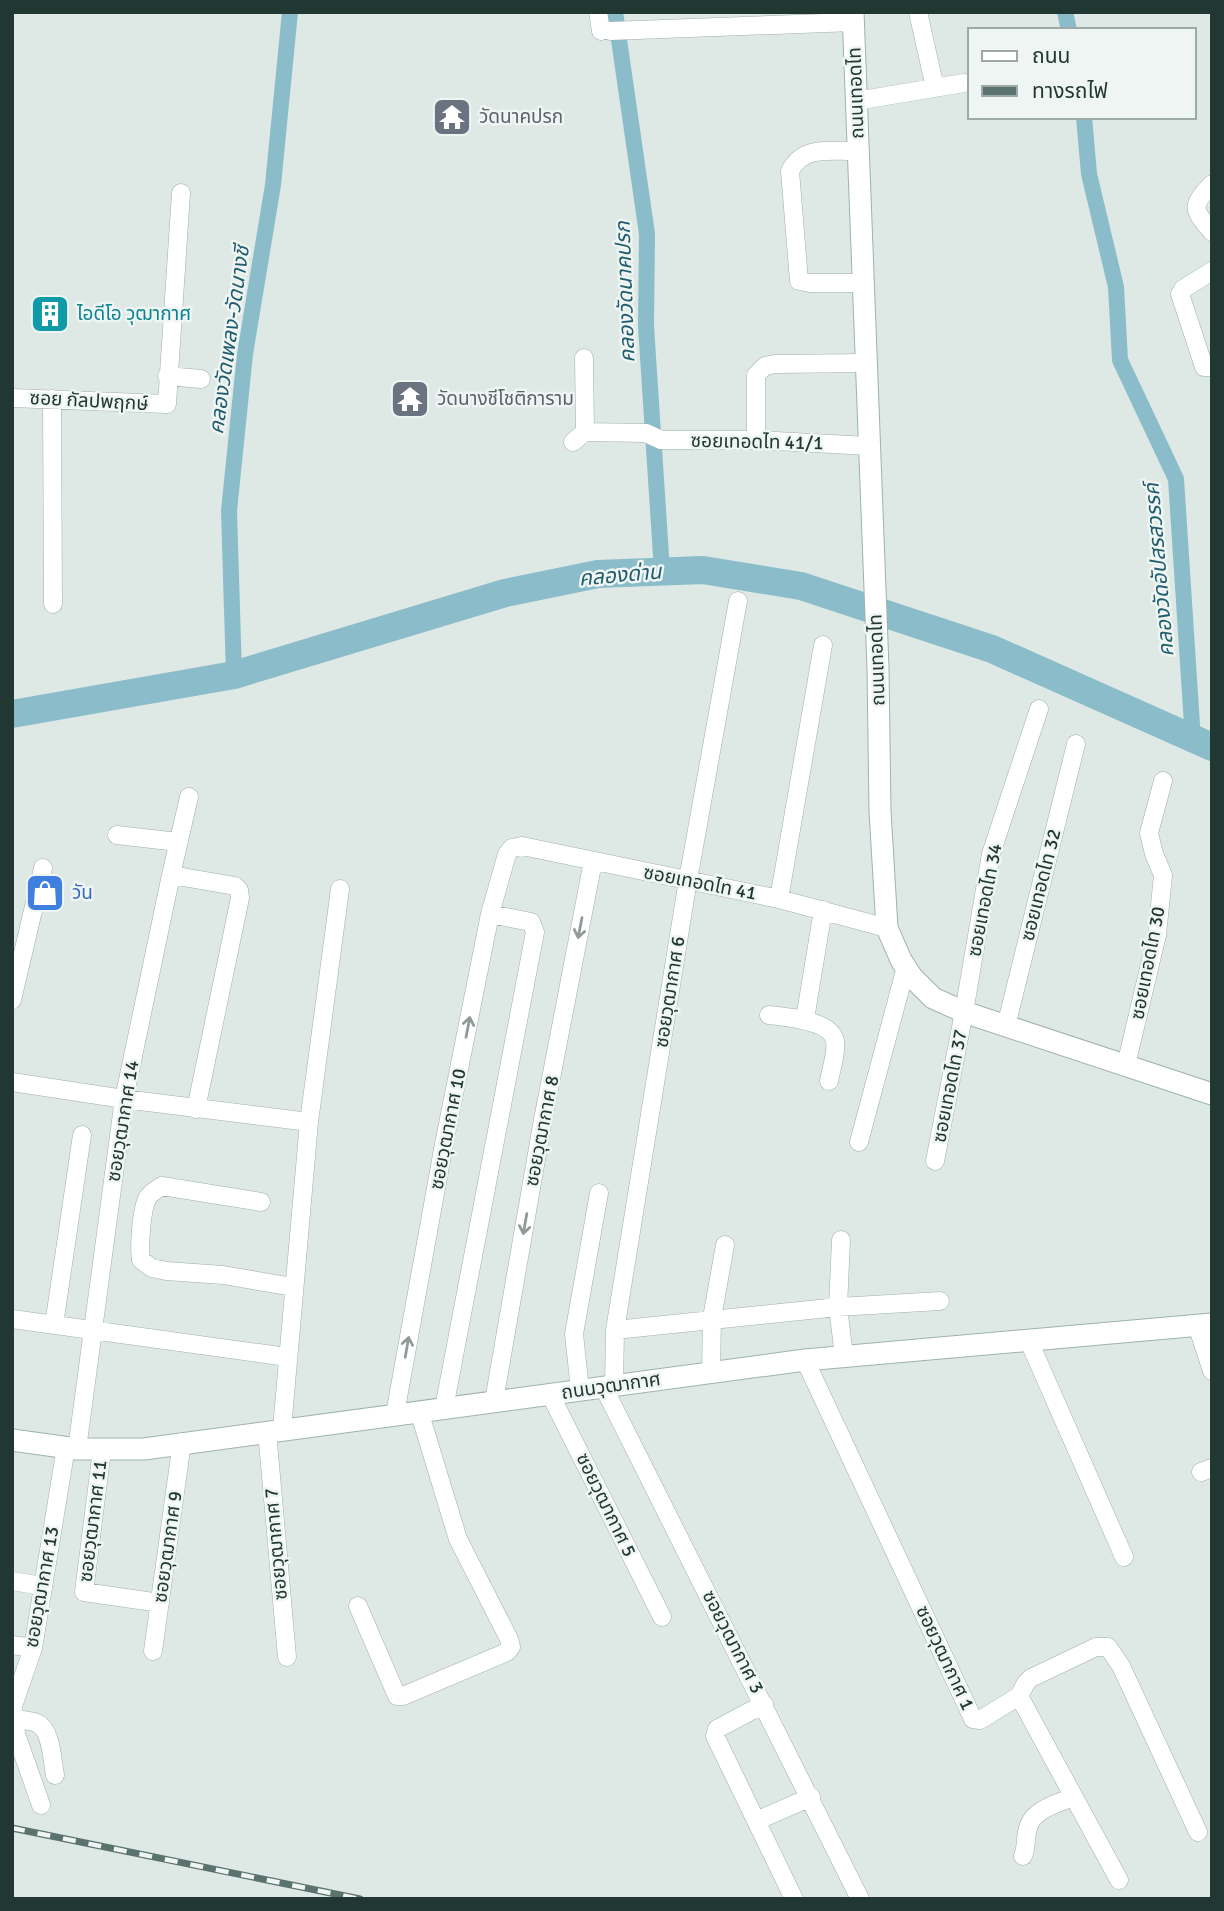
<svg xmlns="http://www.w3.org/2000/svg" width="1224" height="1911" viewBox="0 0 1224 1911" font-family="Signika,'Noto Sans Thai',sans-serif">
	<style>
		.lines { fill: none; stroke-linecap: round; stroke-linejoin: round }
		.canal { stroke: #8abcca; stroke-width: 16 }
		.river { stroke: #8abcca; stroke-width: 28 }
		.street-casing { stroke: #a2afab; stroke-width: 19 }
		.secondary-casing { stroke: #9eb3ad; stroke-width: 23 }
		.street { stroke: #fff; stroke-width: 18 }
		.secondary { stroke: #fff; stroke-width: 21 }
		.rail-casing { stroke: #5b736e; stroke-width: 7 }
		.rail { stroke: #eef5f2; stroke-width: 4.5; stroke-dasharray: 13; stroke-linecap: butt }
		.oneway { stroke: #909b98 }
		.labels { text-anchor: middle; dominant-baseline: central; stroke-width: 5; stroke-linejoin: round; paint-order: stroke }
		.street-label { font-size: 19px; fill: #213732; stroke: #eef5f2 }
		.worship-label { font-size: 19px; fill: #5b616d; stroke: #eef5f2; text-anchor: start }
		.culture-label { font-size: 19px; fill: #0d838f; stroke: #eef5f2; text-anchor: start }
		.shop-label { font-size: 19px; fill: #366cbe; stroke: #eef5f2; text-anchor: start }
		.water-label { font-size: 21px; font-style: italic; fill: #215c6d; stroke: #eef5f2 }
	</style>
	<rect width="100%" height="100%" fill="#dee8e4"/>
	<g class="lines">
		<!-- canal -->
		<path class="canal" d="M615 12 647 234 646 326 662 571
			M1065 12 1069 30
			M1084 117 1089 174 1116 287 1120 360 1176 479 1193 740
			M234 675 229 511 245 354 273 185 290 12"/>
		<!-- river -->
		<path class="river" d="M12 714 234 675 505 593 598 574 703 570 801 586 992 649 1212 747"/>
		<!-- street casing -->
		<g class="street-casing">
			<path id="street" d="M598 12 601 31
				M918 12 935 88
				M610 31 853 22
				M856 101 964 83
				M858 151C832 152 804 144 790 171L799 281 810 283H863
				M1212 184C1190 207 1193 209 1212 232
				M1212 271 1183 289 1180 294 1204 367H1212
				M584 358 585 432
				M167 376 201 379
				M12 398 167 404 181 193
				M52 399 53 604
				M756 440V375L765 366 775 364 866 363
				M573 442 585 432 646 433 661 440H756L869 446
				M117 835 178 842
				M171 875 235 886 239 890 240 898 196 1109
				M779 899 823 645
				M12 1000 43 868
				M769 1015C786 1017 831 1020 835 1041 837 1053 831 1069 829 1081
				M805 1019 823 910
				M1006 1026 1076 744
				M1126 1065 1157 935 1163 875 1154 854 1149 833 1163 781
				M12 1082 124 1099 309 1122
				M859 1142 906 967
				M935 1161 964 1012 991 854 1039 709
				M261 1202 162 1186C157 1189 152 1192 148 1197 141 1209 139 1247 141 1260L152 1268 166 1271 223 1275 293 1287
				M841 1240 838 1307 844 1356
				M12 1319 287 1357
				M54 1325 82 1135
				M1197 1325 1212 1371
				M615 1330 838 1307 940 1301
				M1028 1339 1124 1557
				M805 1360 973 1719 980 1720 1019 1696 1119 1880
				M711 1372 712 1318 725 1245
				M614 1385 615 1330 688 880 738 601
				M603 1386 860 1899
				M580 1390 574 1334 599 1193
				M550 1394 662 1617
				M494 1401 542 1125 593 861
				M444 1408 535 932 531 922 490 914
				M395 1414 444 1144 490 914 507 854 512 848 522 846 779 899 887 928
				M282 1429 309 1122 340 889
				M267 1431 287 1657
				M77 1449 124 1099 171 875 189 797
				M102 1450 84 1592 160 1603
				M1201 1472 1212 1468
				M12 1581 42 1586
				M358 1606 397 1696H403L507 1652 511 1647 509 1639 458 1539 419 1411
				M12 1645 33 1648
				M153 1651 182 1442
				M1019 1696 1026 1683 1031 1678 1096 1647H1108L1121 1666 1198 1832
				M764 1704 717 1729 715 1736 794 1899
				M14 1719C21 1720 30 1720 37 1723 52 1730 52 1761 55 1775
				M41 1805 16 1734 13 1706 33 1648 66 1447
				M756 1821 811 1797
				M1023 1856C1027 1846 1025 1837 1028 1828 1033 1809 1057 1804 1073 1797"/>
		</g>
		<!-- secondary casing -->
		<g class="secondary-casing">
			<path id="secondary" d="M853 12 878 668 880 811 887 928 901 960 912 977 933 998 964 1012 1212 1094
				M12 1440 77 1449H144L805 1360 1212 1324"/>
		</g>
		<!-- street -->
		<use href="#street" class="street"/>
		<!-- secondary -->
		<use href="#secondary" class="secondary"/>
		<!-- rail casing -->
		<g class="rail-casing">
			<path id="rail" d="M12 1828 360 1899"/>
		</g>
		<!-- rail -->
		<use href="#rail" class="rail"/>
	</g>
	<!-- one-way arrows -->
	<defs><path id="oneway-shaft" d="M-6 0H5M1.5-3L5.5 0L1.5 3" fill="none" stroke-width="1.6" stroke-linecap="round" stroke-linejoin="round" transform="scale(1.75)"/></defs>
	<g class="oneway">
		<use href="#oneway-shaft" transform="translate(580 928) rotate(101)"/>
		<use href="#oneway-shaft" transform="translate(468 1027) rotate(-79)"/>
		<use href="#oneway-shaft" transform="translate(525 1224) rotate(100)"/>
		<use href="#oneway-shaft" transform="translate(407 1347) rotate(-80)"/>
	</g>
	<!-- icons -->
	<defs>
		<g id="temple-square" transform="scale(2.0125)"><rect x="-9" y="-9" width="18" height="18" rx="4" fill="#6b7280" stroke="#eef5f2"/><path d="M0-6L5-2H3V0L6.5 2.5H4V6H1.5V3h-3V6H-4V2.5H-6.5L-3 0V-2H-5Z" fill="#fff"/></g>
		<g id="building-square" transform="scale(2.0125)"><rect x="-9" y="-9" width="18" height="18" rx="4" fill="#0f9aa8" stroke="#eef5f2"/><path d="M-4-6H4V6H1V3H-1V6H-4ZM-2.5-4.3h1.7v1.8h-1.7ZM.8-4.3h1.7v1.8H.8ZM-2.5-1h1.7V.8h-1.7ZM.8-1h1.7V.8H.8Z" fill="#fff"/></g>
		<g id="shop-square" transform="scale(2.0125)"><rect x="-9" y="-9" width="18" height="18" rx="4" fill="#3f7fe0" stroke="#eef5f2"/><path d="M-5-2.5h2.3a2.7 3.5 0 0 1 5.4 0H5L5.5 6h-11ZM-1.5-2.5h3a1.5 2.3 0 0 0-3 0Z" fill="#fff"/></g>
	</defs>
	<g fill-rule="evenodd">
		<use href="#temple-square" x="452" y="117"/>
		<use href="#building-square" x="50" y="314"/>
		<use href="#temple-square" x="410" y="399"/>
		<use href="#shop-square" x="45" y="893"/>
	</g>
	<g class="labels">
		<!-- street labels -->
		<g class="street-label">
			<text transform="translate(856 93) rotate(-92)">ถนนเทอดไท</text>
			<text transform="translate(89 401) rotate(3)">ซอย กัลปพฤกษ์</text>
			<text transform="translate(757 442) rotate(1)">ซอยเทอดไท 41/1</text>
			<text transform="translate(877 660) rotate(-92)">ถนนเทอดไท</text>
			<text transform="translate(700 883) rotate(11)">ซอยเทอดไท 41</text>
			<text transform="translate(1041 885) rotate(-76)">ซอยเทอดไท 32</text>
			<text transform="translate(985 900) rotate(-79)">ซอยเทอดไท 34</text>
			<text transform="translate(1148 963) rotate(-79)">ซอยเทอดไท 30</text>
			<text transform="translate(670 992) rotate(-81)">ซอยวุฒากาศ 6</text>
			<text transform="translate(950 1086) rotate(-79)">ซอยเทอดไท 37</text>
			<text transform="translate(123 1121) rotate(-81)">ซอยวุฒากาศ 14</text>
			<text transform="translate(448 1129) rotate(-79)">ซอยวุฒากาศ 10</text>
			<text transform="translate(542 1131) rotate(-79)">ซอยวุฒากาศ 8</text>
			<text transform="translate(611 1386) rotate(-8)">ถนนวุฒากาศ</text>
			<text transform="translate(606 1505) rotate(64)">ซอยวุฒากาศ 5</text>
			<text transform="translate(93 1521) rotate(-83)">ซอยวุฒากาศ 11</text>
			<text transform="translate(276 1544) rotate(-95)">ซอยวุฒากาศ 7</text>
			<text transform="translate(168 1547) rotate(-82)">ซอยวุฒากาศ 9</text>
			<text transform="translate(42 1587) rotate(-80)">ซอยวุฒากาศ 13</text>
			<text transform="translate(733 1642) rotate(63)">ซอยวุฒากาศ 3</text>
			<text transform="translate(945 1658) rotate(65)">ซอยวุฒากาศ 1</text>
		</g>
		<!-- worship labels -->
		<g class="worship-label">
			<text x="479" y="117">วัดนาคปรก</text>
			<text x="437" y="399">วัดนางชีโชติการาม</text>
		</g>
		<!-- culture labels -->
		<g class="culture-label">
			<text x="77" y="314">ไอดีโอ วุฒากาศ</text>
		</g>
		<!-- shop labels -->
		<g class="shop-label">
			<text x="72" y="893">วัน</text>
		</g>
		<!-- water labels -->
		<g class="water-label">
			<text transform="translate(625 292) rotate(-92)">คลองวัดนาคปรก</text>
			<text transform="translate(229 340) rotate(-82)">คลองวัดเพลง-วัดนางชี</text>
			<text transform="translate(1159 570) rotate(-95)">คลองวัดอัปสรสวรรค์</text>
			<text transform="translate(620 575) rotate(-5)">คลองด่าน</text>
		</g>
	</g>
	<!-- border -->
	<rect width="1224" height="1911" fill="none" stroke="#213732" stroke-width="28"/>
	<!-- legend -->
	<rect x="968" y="28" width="228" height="91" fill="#eef5f2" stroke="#9ca9a5" stroke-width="2"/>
	<rect x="982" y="51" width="35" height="10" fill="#ffffff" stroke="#9ca9a5" stroke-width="2"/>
	<text x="1032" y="63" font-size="21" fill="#213732">ถนน</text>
	<rect x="982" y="86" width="35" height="10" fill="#5b736e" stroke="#9ca9a5" stroke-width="2"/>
	<text x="1032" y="98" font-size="21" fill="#213732">ทางรถไฟ</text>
</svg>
